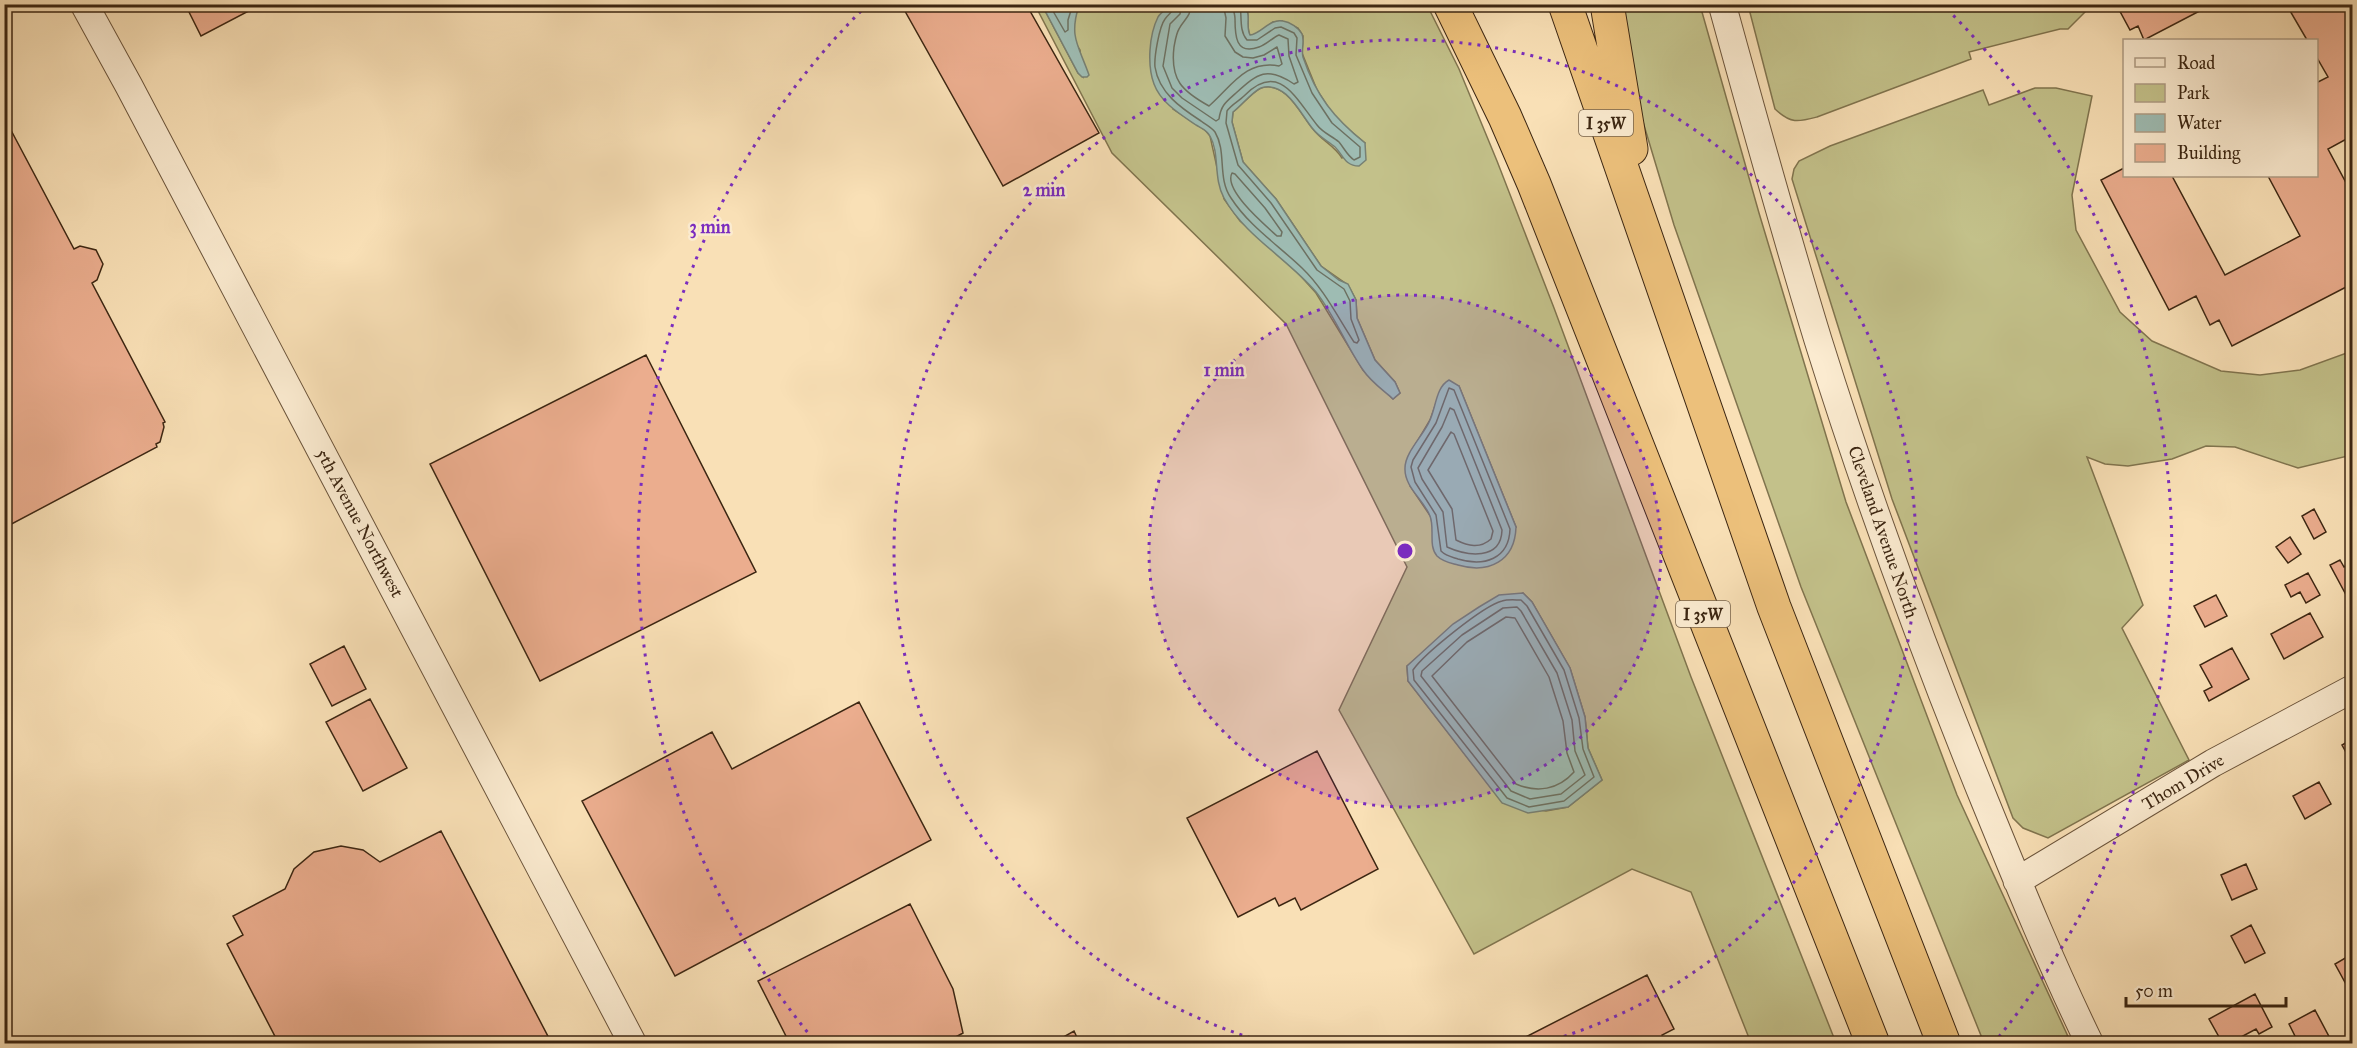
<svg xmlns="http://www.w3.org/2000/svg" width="2357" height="1048" viewBox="0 0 2357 1048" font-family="'IM FELL Great Primer',serif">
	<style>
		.green { fill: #c3c18a; stroke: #80744e; stroke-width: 1.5; fill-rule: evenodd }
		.water { fill: #9ebcb3; stroke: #778073; stroke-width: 1.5 }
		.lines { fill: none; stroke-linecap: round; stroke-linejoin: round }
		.shore { stroke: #6d7162; stroke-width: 1.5 }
		.building { fill: #ebad8e; stroke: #3c2612; stroke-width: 1.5 }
		.minor-casing { stroke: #6b543b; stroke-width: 29 }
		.highway-casing { stroke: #3c2612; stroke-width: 35 }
		.minor { stroke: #fbebd0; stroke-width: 27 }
		.highway { stroke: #ecc07b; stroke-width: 33 }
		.ring { fill: none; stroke: #7b2cbf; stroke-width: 3; stroke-dasharray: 3 6 }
		.labels { text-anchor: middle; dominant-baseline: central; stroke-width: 5; stroke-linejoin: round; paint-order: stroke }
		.shield { fill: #fbebd0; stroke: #75614b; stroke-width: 1.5 }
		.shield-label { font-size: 16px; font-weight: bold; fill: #3c2612 }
		.street-label { font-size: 18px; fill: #3c2612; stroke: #fbebd0 }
		.centre { fill: #7b2cbf; stroke: #fbebd0; stroke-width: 3 }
		.ring-label { font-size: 18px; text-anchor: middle; font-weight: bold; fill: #7b2cbf; stroke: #fbebd0; stroke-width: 5; stroke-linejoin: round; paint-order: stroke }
	</style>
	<rect width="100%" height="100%" fill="#f9e0b6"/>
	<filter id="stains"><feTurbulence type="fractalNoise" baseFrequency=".00333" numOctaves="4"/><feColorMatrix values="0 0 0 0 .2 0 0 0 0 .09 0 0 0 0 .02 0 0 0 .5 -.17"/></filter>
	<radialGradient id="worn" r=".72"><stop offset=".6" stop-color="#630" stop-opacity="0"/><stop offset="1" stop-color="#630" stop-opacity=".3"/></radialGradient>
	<!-- green -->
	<path class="green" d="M1035 5H1042L1078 73 1083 77 1080 50 1074 41V21L1079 5H1172L1159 16 1173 109 1205 130 1210 136 1224 199 1240 221 1298 273 1316 293 1363 370 1393 399 1400 393 1395 382 1375 360 1357 318 1356 300 1348 285 1321 266 1276 199 1243 162 1232 122 1233 112C1241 106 1252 92 1261 88 1286 80 1301 115 1313 129 1322 141 1334 145 1342 158L1365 143 1336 119 1317 90 1302 53 1303 36 1298 28 1282 21 1273 22 1255 35H1250C1245 25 1252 15 1244 5H1427L1459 69 1497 161 1554 308 1691 677 1836 1043H1751L1691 892 1632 869 1474 954 1339 710 1407 567 1286 324 1112 153ZM1459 386 1516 527 1433 529 1431 517 1410 486 1408 457 1430 420 1441 389ZM1523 593 1532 602 1570 668 1585 717 1588 748 1602 780 1568 807 1546 811 1503 803 1408 681 1407 666 1428 648Z
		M1615 5H1700L1759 213 1846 502 1957 795 2071 1043H1984L1801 587 1674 225 1634 92Z
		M1748 5V4L2092 5 2068 29H2060L1969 52 1971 59 1817 117C1798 122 1791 124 1775 109Z
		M2035 88H2056L2092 96 2072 195 2076 230 2120 312 2152 341 2221 371 2260 375 2300 370 2352 351V455L2298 468 2235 447 2206 446 2172 459 2128 466 2105 464 2087 457 2143 605 2122 628 2189 760 2048 838 2023 828 2013 818 1892 499 1792 179 1794 169 1799 161 1830 146 1983 90 1989 105Z"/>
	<!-- water -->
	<path class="water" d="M1172 4 1244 5C1252 15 1245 25 1250 35 1261 34 1270 18 1283 21 1290 22 1299 28 1302 34 1305 41 1301 50 1303 57 1316 96 1334 118 1365 143L1366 160 1359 166C1345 166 1343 155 1335 147 1328 141 1319 137 1313 129 1301 115 1286 80 1261 88 1252 92 1241 106 1233 112L1232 122 1243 162 1276 199 1321 266 1339 280 1348 284 1356 300 1357 318 1375 360 1395 382 1400 393 1393 399C1383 390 1371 382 1363 370 1346 346 1335 316 1316 292 1288 259 1245 236 1224 198 1213 178 1220 154 1210 136 1207 130 1201 128 1196 125 1180 114 1161 103 1154 84 1147 65 1149 35 1158 17 1161 12 1168 8 1172 4Z
		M1042 5H1079C1069 37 1078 44 1089 75L1087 77H1082L1078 73Z
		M1449 380 1459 386 1516 527C1515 561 1489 574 1458 565 1451 563 1443 562 1437 556 1428 546 1435 529 1430 516 1424 500 1404 487 1405 468 1405 452 1424 435 1430 420 1436 407 1436 387 1449 380Z
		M1523 593 1532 602 1570 668 1585 717 1588 748 1602 780 1568 807 1528 813 1502 803 1408 681 1407 666 1453 624 1479 607 1499 595Z"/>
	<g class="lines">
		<!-- shore -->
		<path class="shore" d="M1049 4 1065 32 1068 30V20L1073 4
			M1175 4C1174 12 1169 13 1165 19 1159 27 1154 58 1155 67 1159 93 1181 108 1201 121 1206 125 1211 127 1215 132 1227 152 1217 178 1231 198 1249 226 1278 245 1302 268 1324 289 1337 316 1354 342L1357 343 1359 340 1351 319 1350 301 1344 289 1317 270 1271 203 1238 165 1226 123 1227 111C1231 105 1239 101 1244 96 1279 60 1296 99 1317 125 1323 133 1332 136 1339 142 1344 148 1347 155 1354 160L1360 157V147L1332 123 1312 93 1296 55 1297 38 1294 33 1281 27 1275 28 1257 40H1247C1239 31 1242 17 1240 4
			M1182 4 1180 14 1170 24 1163 66 1172 88 1182 98 1216 121 1219 119C1221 105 1226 102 1236 93 1258 73 1267 66 1294 84L1298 82 1289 56 1288 39 1279 35C1272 38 1266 45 1259 47 1235 56 1235 34 1235 19 1235 14 1233 9 1232 4
			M1191 4C1191 17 1184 19 1179 29 1176 34 1175 42 1174 47 1170 80 1182 91 1209 106 1230 88 1246 59 1279 66L1282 64 1277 47 1264 55 1253 58 1243 57 1235 52 1225 36 1226 18 1223 4
			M1232 173 1235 174 1265 208 1282 232 1281 236H1277C1265 225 1223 190 1232 173Z
			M1449 388 1454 390 1510 529C1509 559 1484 567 1458 559 1452 557 1446 556 1441 551L1436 515 1415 482 1411 467 1413 460 1436 423Z
			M1450 408 1454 410 1502 530C1501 561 1467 556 1447 547L1443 512 1422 479 1418 468 1442 427Z
			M1451 432 1454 434 1493 531 1491 539C1480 549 1468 546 1456 540L1452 509 1428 470Z
			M1521 600 1527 606 1564 670 1579 718 1583 749 1594 777 1564 801 1529 807 1507 798 1414 680 1413 670C1424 654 1483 606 1502 601 1508 599 1515 600 1521 600Z
			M1503 608 1517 607 1521 611 1557 673 1572 720 1575 751 1585 775 1561 794 1530 799 1511 791 1421 676 1422 671 1462 635Z
			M1506 617 1515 618 1549 677 1563 721 1567 753 1574 772C1558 790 1537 793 1516 784L1432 676 1467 642Z"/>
	</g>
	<!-- building -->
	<path class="building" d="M185 4H262L201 36Z
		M901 4H1026L1099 133 1003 186Z
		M2116 4H2213L2144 40 2138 26 2130 30Z
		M2286 4H2352V136L2328 149 2352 194V284L2232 346 2219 320 2210 325 2196 296 2169 310 2101 180 2124 168V176H2172L2225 275 2300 236 2268 176H2316V83L2328 77 2316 56V40H2307Z
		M4 117 74 249 80 246 96 250 103 264 97 280 92 283 165 422 163 423 164 427 160 442 156 444 157 447 4 528Z
		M646 355 756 572 540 681 430 464Z
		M2314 509 2326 532 2314 539 2302 516Z
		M2290 537 2301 554 2288 563 2276 547Z
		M2340 560 2344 567 2352 562V606L2330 565Z
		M2308 573 2320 595 2306 603 2300 592 2291 597 2285 585Z
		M2216 595 2227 616 2205 627 2194 606Z
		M2310 613 2323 637 2284 659 2271 634Z
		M344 646 366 689 332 706 310 664Z
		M2232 648 2249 679 2209 701 2204 691 2212 687 2200 665Z
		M370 699 407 768 363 791 326 722Z
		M859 702 931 840 675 976 582 801 712 732 732 769Z
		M2352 739V763L2342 745Z
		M1317 751 1378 869 1301 910 1295 898 1279 906 1275 898 1238 917 1187 818Z
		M2319 782 2331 804 2305 819 2293 796Z
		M441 831 552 1044H279L227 944 243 935 233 916 285 889 294 869 314 852 341 846 363 850 380 862Z
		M2246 864 2257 889 2232 900 2221 875Z
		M910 904 953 989 963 1033 943 1044H915L912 1037 900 1044H790L758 981Z
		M2251 925 2265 953 2245 963 2231 936Z
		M2352 954V983L2347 986 2335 964Z
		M1647 975 1674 1029 1662 1035 1666 1044H1512Z
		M2255 994 2272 1027 2259 1034 2256 1029 2228 1044H2223L2209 1019Z
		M2315 1010 2333 1044H2299L2289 1024Z
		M1074 1031 1080 1044H1051Z"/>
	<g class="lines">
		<!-- minor casing -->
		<g class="minor-casing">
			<path id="minor" d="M84 4 129 86 633 1044
				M1722 4C1753 117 1784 229 1818 340 1867 497 1924 652 1986 804 2019 885 2052 966 2090 1044
				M2017 881 2213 763 2352 689"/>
		</g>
		<!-- highway casing -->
		<g class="highway-casing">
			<path id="highway" d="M1450 4 1505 117 1534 184 1873 1044
				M1565 4 1774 607 1944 1044
				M1607 4 1631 149"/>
		</g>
		<!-- minor -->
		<use href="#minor" class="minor"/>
		<!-- highway -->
		<use href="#highway" class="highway"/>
	</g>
	<!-- distance rings -->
	<circle cx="1405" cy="551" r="256" fill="#7b2cbf" fill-opacity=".12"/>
	<g class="ring">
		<circle cx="1405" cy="551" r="256"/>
		<path d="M1268 1043A511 511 0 1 1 1542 1043"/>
		<path d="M813 1039A767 767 0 0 1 863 9M1947 9A767 767 0 0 1 1997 1039"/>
	</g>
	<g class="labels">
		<!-- shield labels -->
		<g class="shield">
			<rect x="1579" y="110" width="54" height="26" rx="4.5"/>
			<rect x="1676" y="601" width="54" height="26" rx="4.5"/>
		</g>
		<g class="shield-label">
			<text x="1606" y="123">I 35W</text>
			<text x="1703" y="614">I 35W</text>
		</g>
		<!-- street labels -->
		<g class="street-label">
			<text transform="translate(360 523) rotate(62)">5th Avenue Northwest</text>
			<text transform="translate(1883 532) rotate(71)">Cleveland Avenue North</text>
			<text transform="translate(2183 782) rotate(-31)">Thom Drive</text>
		</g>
	</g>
	<circle cx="1405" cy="551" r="9" class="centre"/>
	<g class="ring-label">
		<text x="1044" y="196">2 min</text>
		<text x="710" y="233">3 min</text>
		<text x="1224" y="376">1 min</text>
	</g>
	<!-- margin -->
	<rect width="2357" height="1048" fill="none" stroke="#f9e0b6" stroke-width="24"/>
	<rect x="6" y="6" width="2345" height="1036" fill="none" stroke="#3c2612" stroke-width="3"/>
	<rect x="12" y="12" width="2333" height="1024" fill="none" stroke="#3c2612" stroke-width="1.5"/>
	<!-- legend -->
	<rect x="2123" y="39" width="195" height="138" fill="#fbebd0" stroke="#af9c84" stroke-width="1.5"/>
	<rect x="2135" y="58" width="30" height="9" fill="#fbebd0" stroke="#af9c84" stroke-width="1.5"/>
	<text x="2177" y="69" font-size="18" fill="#3c2612">Road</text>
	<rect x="2135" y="84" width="30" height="18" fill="#c3c18a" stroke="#af9c84" stroke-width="1.5"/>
	<text x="2177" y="99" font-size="18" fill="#3c2612">Park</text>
	<rect x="2135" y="114" width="30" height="18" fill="#9ebcb3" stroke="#af9c84" stroke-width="1.5"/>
	<text x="2177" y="129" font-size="18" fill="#3c2612">Water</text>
	<rect x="2135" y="144" width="30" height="18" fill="#ebad8e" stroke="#af9c84" stroke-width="1.5"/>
	<text x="2177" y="159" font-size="18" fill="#3c2612">Building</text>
	<!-- scale -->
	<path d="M2126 997v9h160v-9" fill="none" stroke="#3c2612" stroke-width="3"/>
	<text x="2135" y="997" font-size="18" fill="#3c2612" stroke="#fbebd0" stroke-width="4.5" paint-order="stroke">50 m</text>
	<rect width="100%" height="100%" filter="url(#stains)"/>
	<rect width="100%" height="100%" fill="url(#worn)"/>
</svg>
